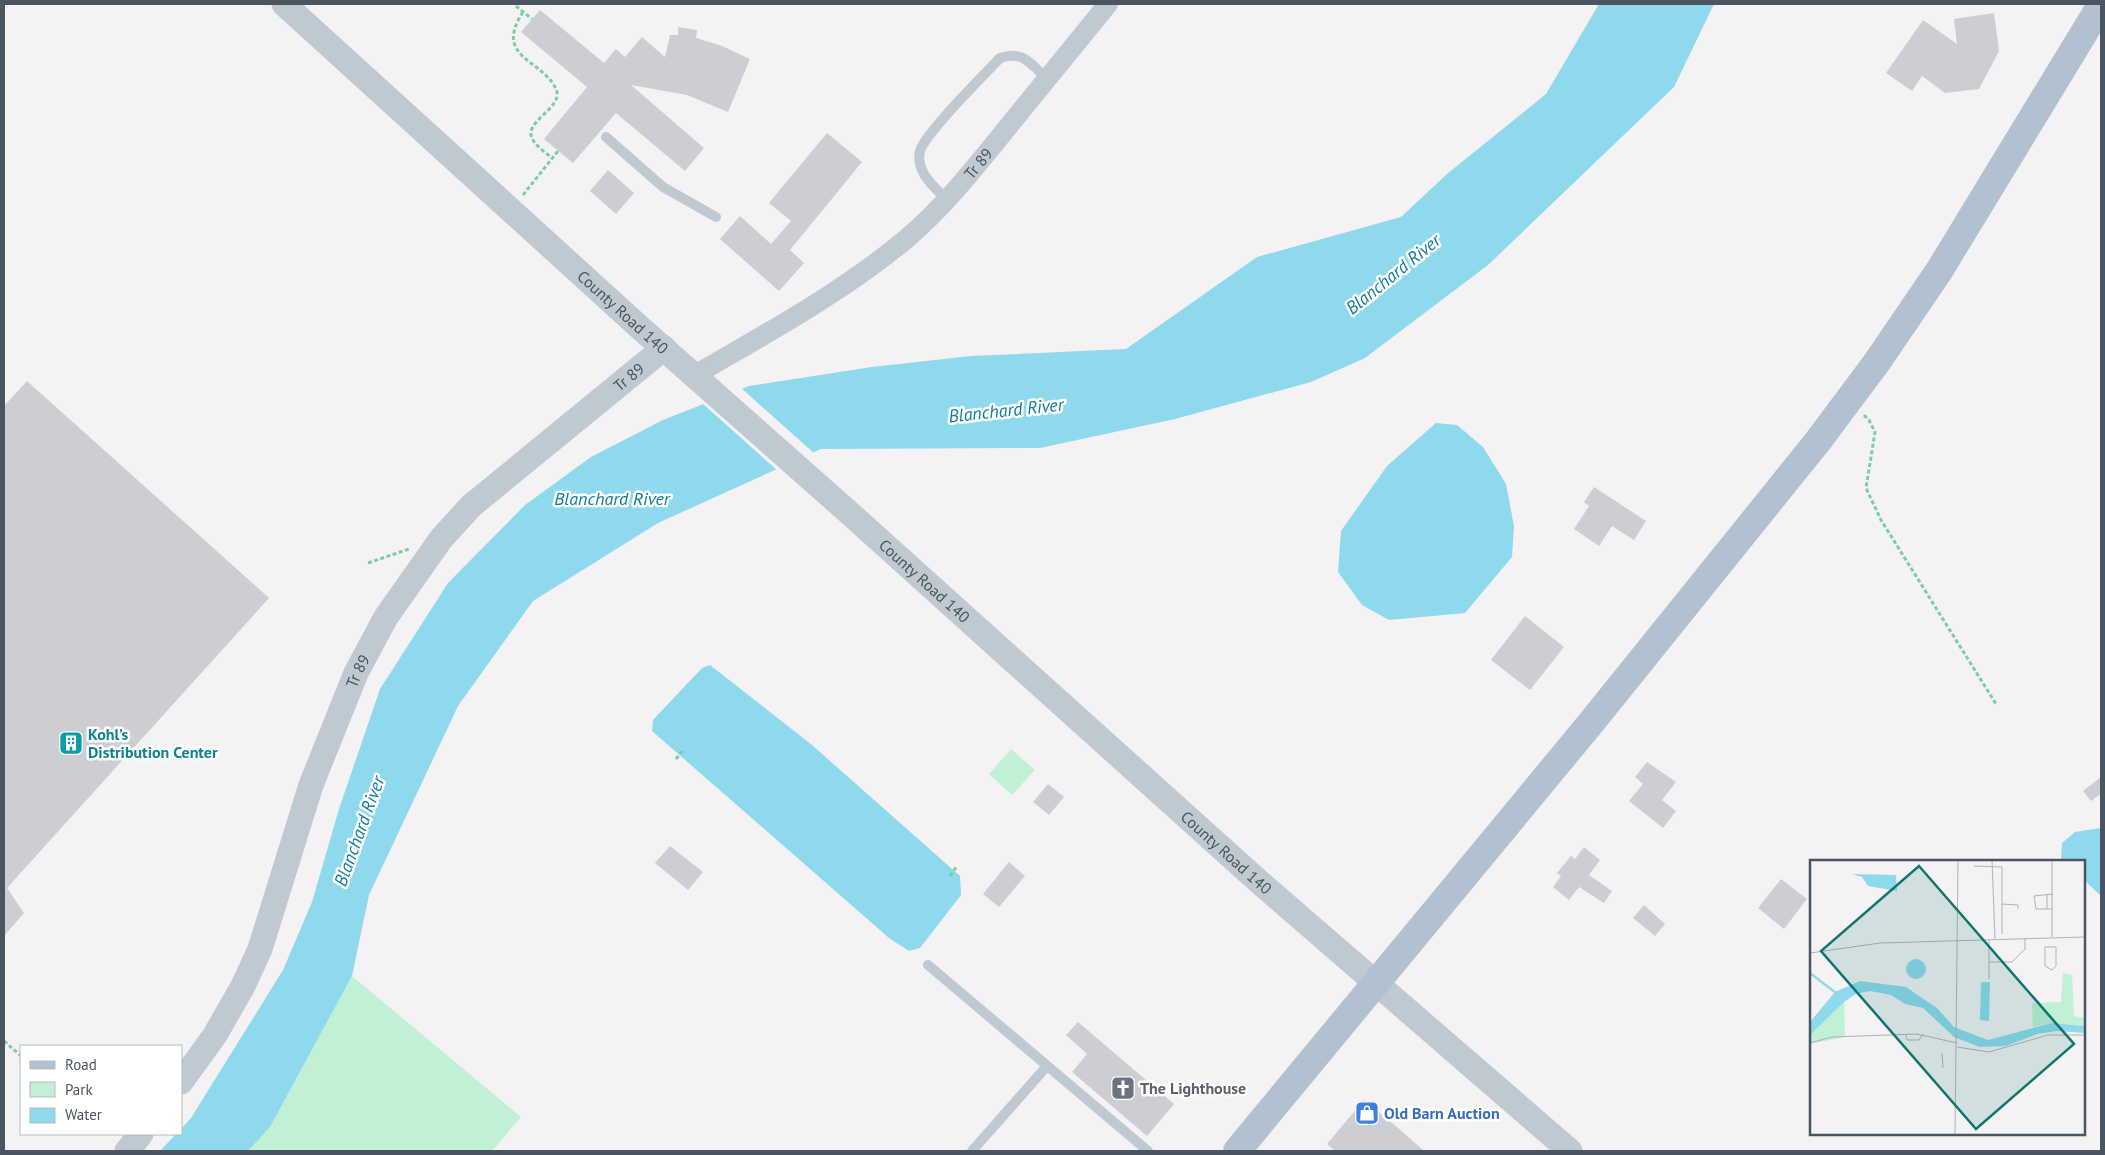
<svg xmlns="http://www.w3.org/2000/svg" width="2105" height="1155" viewBox="0 0 2105 1155" font-family="'PT Sans',sans-serif">
	<style>
		.green { fill: #c1f1d4 }
		.water { fill: #8ed9ee }
		.pier { fill: #f4f2f2 }
		.building { fill: #ccced4 }
		.lines { fill: none; stroke-linecap: round; stroke-linejoin: round }
		.path { stroke: #78cfa5; stroke-width: 3; stroke-dasharray: 4 2.5; stroke-linecap: butt }
		.service { stroke: #bfc9d1; stroke-width: 10 }
		.minor { stroke: #bfc9d1; stroke-width: 20 }
		.tertiary { stroke: #bfc9d1; stroke-width: 25 }
		.primary { stroke: #b1c1d0; stroke-width: 28 }
		.labels { text-anchor: middle; dominant-baseline: central; stroke-width: 5; stroke-linejoin: round; paint-order: stroke }
		.street-label { font-size: 16px; fill: #495560; stroke: #fff }
		.culture-label { font-size: 16px; font-weight: bold; fill: #0d838f; stroke: #fff; text-anchor: start }
		.worship-label { font-size: 16px; font-weight: bold; fill: #5b616d; stroke: #fff; text-anchor: start }
		.shop-label { font-size: 16px; font-weight: bold; fill: #366cbe; stroke: #fff; text-anchor: start }
		.water-label { font-size: 18px; font-style: italic; fill: #0c7a99; stroke: #fff }
		.inset-river { fill: none; stroke: #8ed9ee; stroke-width: 2.5 }
		.inset-road { fill: none; stroke: #b0b3b8; stroke-width: 1 }
		.view { fill: #0f766e; fill-opacity: 0.15; stroke: #0f766e; stroke-width: 2.5 }
		.inset-edge { fill: none; stroke: #495560; stroke-width: 2.5 }
	</style>
	<rect width="100%" height="100%" fill="#f4f2f2"/>
	<!-- green -->
	<path class="green" d="M1011 749 1035 770 1012 795 989 774Z
		M352 976 521 1117 492 1151H248L270 1127Z"/>
	<!-- water -->
	<path class="water" d="M1599 4H1714L1674 87 1488 265 1365 358 1311 382 1175 419 1040 448 821 449 658 523 533 601 458 706 369 895 352 976 270 1127 248 1151H160L176 1134H181V1129L191 1118 283 970 312 902 339 809 380 689 448 583 525 505 591 457 663 420 749 386 872 367 971 356 1126 349 1257 257 1401 217 1447 174 1546 94Z
		M1436 423 1457 425 1483 447 1506 484 1514 526 1512 557 1465 613 1389 620 1362 605 1338 572 1341 531 1387 466Z
		M710 665 812 745 960 876 961 895 920 948 909 951 889 938 652 731 653 720 702 668Z
		M2101 828V896L2084 880V861L2061 860 2062 843 2075 832Z"/>
	<!-- pier -->
	<path class="pier" d="M740 387 815 454 778 471 702 403Z"/>
	<!-- building -->
	<path class="building" d="M540 10 604 63 616 49 625 57 642 37 665 57 670 35H678V27L697 30 696 38 722 46 750 59 728 112 687 95 631 85 704 148 685 171 616 113 573 163 544 139 587 87 521 32Z
		M1994 13 1999 51 1979 89 1945 93 1922 76 1912 91 1886 73 1923 20 1957 44 1954 19Z
		M827 133 862 162 790 250 804 263 779 291 720 239 740 216 771 244 791 221 769 203Z
		M608 170 634 193 616 214 590 191Z
		M27 381 269 598 7 888 24 913 4 936V406Z
		M1594 487 1646 521 1634 540 1612 526 1599 546 1574 529 1589 506 1584 502Z
		M1525 616 1564 647 1530 690 1491 660Z
		M1647 762 1676 782 1662 800 1676 811 1663 828 1629 801 1643 784 1635 777Z
		M2101 777V794L2091 801 2083 791Z
		M1048 784 1064 797 1049 815 1033 802Z
		M670 846 703 872 688 890 655 863Z
		M1584 847 1600 860 1589 875 1612 891 1604 903 1579 887 1569 900 1553 887 1561 876 1557 873 1571 856 1575 859Z
		M1009 862 1025 876 999 907 983 894Z
		M1781 879 1807 899 1784 929 1758 908Z
		M1644 905 1665 924 1655 936 1633 918Z
		M1078 1022 1174 1104 1147 1136 1072 1072 1087 1054 1066 1035Z
		M1364 1100 1397 1127 1424 1151H1335L1327 1144Z"/>
	<g class="lines">
		<!-- path -->
		<path class="path" d="M516 6 532 19
			M523 12C493 58 542 59 556 89 565 108 521 122 533 140 537 147 546 153 552 158
			M523 195 558 151
			M1864 415 1869 420 1875 432 1866 488 1881 520 1996 704
			M368 563 409 549
			M676 759 683 750
			M950 876 957 866
			M4 1041 21 1056"/>
		<!-- service -->
		<path class="service" d="M606 137 663 187 716 217
			M946 199C934 187 915 171 920 151 925 133 984 75 1000 58 1023 50 1031 64 1047 79
			M928 965 1148 1151
			M972 1151 1047 1066"/>
		<!-- minor -->
		<path class="minor" id="s1" d="M695 375C767 333 841 293 905 240 942 209 973 170 1003 133 1038 90 1073 47 1108 4"/>
		<!-- tertiary -->
		<g class="tertiary">
			<path id="s2" d="M284 4 637 325 846 510 1257 880 1570 1151"/>
			<path id="s3" d="M181 1082 215 1035 243 986 260 949 311 785 356 673 386 617 441 539 471 506 664 348"/>
			<path d="M127 1151 141 1134"/>
		</g>
		<!-- primary -->
		<path class="primary" d="M1237 1151 1590 724 1818 441 1877 362 1939 271 2101 5"/>
	</g>
	<!-- icons -->
	<defs>
		<g id="building-square" transform="scale(1.25)"><rect x="-9" y="-9" width="18" height="18" rx="4" fill="#0f9aa8" stroke="#fff"/><path d="M-4-6H4V6H1V3H-1V6H-4ZM-2.5-4.3h1.7v1.8h-1.7ZM.8-4.3h1.7v1.8H.8ZM-2.5-1h1.7V.8h-1.7ZM.8-1h1.7V.8H.8Z" fill="#fff"/></g>
		<g id="church-square" transform="scale(1.25)"><rect x="-9" y="-9" width="18" height="18" rx="4" fill="#6b7280" stroke="#fff"/><path d="M-1.2-6h2.4v3.5h3.3v2.4h-3.3V6h-2.4V-.1h-3.3v-2.4h3.3Z" fill="#fff"/></g>
		<g id="shop-square" transform="scale(1.25)"><rect x="-9" y="-9" width="18" height="18" rx="4" fill="#3f7fe0" stroke="#fff"/><path d="M-5-2.5h2.3a2.7 3.5 0 0 1 5.4 0H5L5.5 6h-11ZM-1.5-2.5h3a1.5 2.3 0 0 0-3 0Z" fill="#fff"/></g>
	</defs>
	<g fill-rule="evenodd">
		<use href="#building-square" x="71" y="743"/>
		<use href="#church-square" x="1123" y="1088"/>
		<use href="#shop-square" x="1367" y="1113"/>
	</g>
	<g class="labels">
		<!-- street labels -->
		<g class="street-label">
			<text stroke="none"><textPath href="#s1" startOffset="356">Tr 89</textPath></text>
			<text stroke="none"><textPath href="#s2" startOffset="458">County Road 140</textPath></text>
			<text stroke="none"><textPath href="#s3" startOffset="855">Tr 89</textPath></text>
			<text stroke="none"><textPath href="#s2" startOffset="862">County Road 140</textPath></text>
			<text stroke="none"><textPath href="#s3" startOffset="450">Tr 89</textPath></text>
			<text stroke="none"><textPath href="#s2" startOffset="1268">County Road 140</textPath></text>
		</g>
		<!-- culture labels -->
		<g class="culture-label">
			<text x="88" y="734">Kohl’s<tspan x="88" dy="18">Distribution Center</tspan></text>
		</g>
		<!-- worship labels -->
		<g class="worship-label">
			<text x="1140" y="1088">The Lighthouse</text>
		</g>
		<!-- shop labels -->
		<g class="shop-label">
			<text x="1384" y="1113">Old Barn Auction</text>
		</g>
		<!-- water labels -->
		<g class="water-label">
			<text transform="translate(1393 274) rotate(-39)">Blanchard River</text>
			<text transform="translate(1006 410) rotate(-6)">Blanchard River</text>
			<text x="612" y="498">Blanchard River</text>
			<text transform="translate(359 831) rotate(-70)">Blanchard River</text>
		</g>
	</g>
	<!-- overview -->
	<g transform="translate(1810 860)">
		<rect width="275" height="275" fill="#f4f2f2"/>
		<path d="M253 113 262 115 264 156 275 158V166L242 163 223 167 222 143 251 142ZM34 135 35 177 0 184V169Z" fill="#c1f1d4"/>
		<path d="M42 14 86 15 87 31 58 26 52 17ZM96 109a10 10 0 1 1 20 0a10 10 0 1 1-20 0ZM50 121 96 127 127 148 144 167 178 180 242 163 275 166V173L247 171 227 174 196 186 170 187 144 177 113 148 95 144 81 135 60 131 46 134 34 142 0 175V162L25 132ZM171 122H180L179 161 170 160Z" fill="#8ed9ee"/>
		<path class="inset-river" d="M0 113 26 133"/>
		<path class="inset-road" d="M182 0 185 79M242 0V77M164 6 192 7V74M237 34V49M192 44 208 45V49M243 49H226L224 36 243 34M179 79V119M235 87H246V106L242 110 235 106ZM0 93 70 83 275 77M179 102H202L215 89V78M96 175 97 180H109L113 174M0 183 22 177 107 174 147 183M147 187 179 192 238 175H275M132 193 133 208M145 275 148 0"/>
		<path class="view" d="M109 6 264 184 166 269 11 91Z"/>
		<rect width="275" height="275" class="inset-edge"/>
	</g>
	<!-- border -->
	<rect width="2105" height="1155" fill="none" stroke="#495560" stroke-width="10"/>
	<!-- legend -->
	<rect x="20" y="1045" width="162" height="90" fill="#ffffff" stroke="#b6bbbf"/>
	<rect x="30" y="1061" width="25" height="8" fill="#b1c1d0" stroke="#b6bbbf"/>
	<text x="65" y="1070" font-size="15" fill="#495560">Road</text>
	<rect x="30" y="1082" width="25" height="15" fill="#c1f1d4" stroke="#b6bbbf"/>
	<text x="65" y="1095" font-size="15" fill="#495560">Park</text>
	<rect x="30" y="1108" width="25" height="15" fill="#8ed9ee" stroke="#b6bbbf"/>
	<text x="65" y="1120" font-size="15" fill="#495560">Water</text>
</svg>
